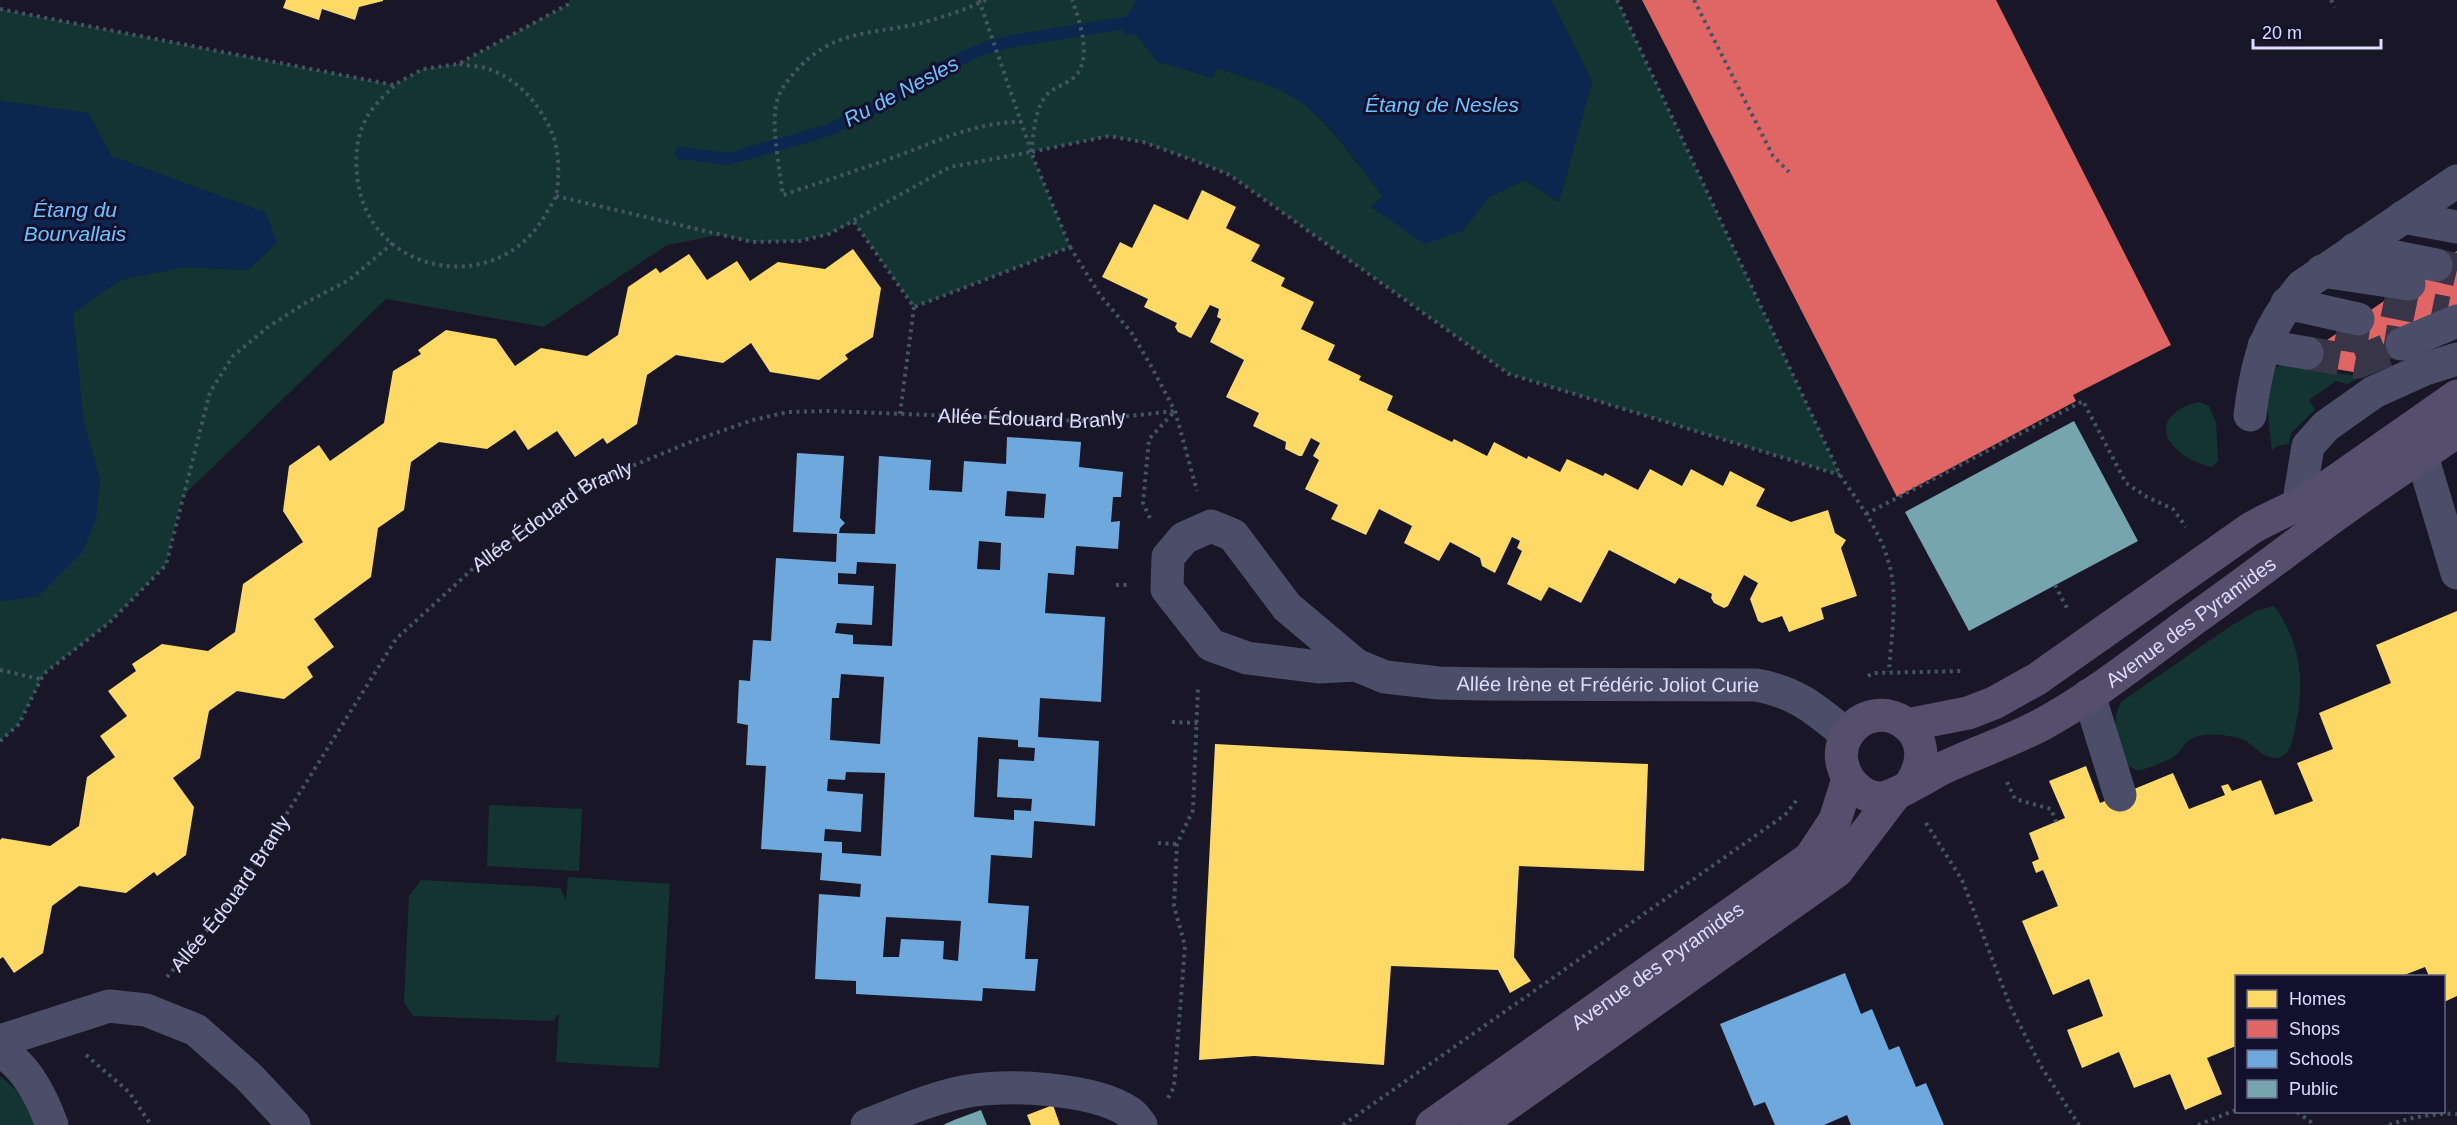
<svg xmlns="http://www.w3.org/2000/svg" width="2457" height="1125" viewBox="0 0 2457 1125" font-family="Helvetica,sans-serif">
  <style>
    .green { fill: #143433 }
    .water { fill: #0b274f }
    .homes { fill: #ffd966 }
    .shops { fill: #e06666 }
    .schools { fill: #6fa8dc; fill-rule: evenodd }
    .public { fill: #76a5af }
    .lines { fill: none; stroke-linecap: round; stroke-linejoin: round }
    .stream { stroke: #0b274f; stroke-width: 12 }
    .minor-tunnel { stroke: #373547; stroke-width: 33; stroke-dasharray: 33 16; stroke-linecap: butt }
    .path { stroke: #445463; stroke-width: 4; stroke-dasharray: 3 4.5; stroke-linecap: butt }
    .minor { stroke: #4c4d68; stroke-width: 33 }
    .major { stroke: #554e6c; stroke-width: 33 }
    .labels { text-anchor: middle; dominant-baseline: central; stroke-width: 6; stroke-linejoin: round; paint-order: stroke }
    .street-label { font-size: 20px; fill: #dfddff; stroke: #13102e }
    .water-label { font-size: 21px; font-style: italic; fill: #6bc4ff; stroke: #13102e }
  </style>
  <rect width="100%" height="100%" fill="#191727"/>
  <path class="green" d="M570,0H1137L1123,23L1136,34L1157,61L1213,78L1216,68C1243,77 1278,85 1301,102C1333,127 1358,165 1383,196L1371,207L1462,231L1489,197L1525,180L1559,202L1592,81L1551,0H1617L1840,475L1509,374L1230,175L1193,160L1143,142L1109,136L1031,152L1070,247L914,307L854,222L829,234L799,241L752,242L719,235L667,245L544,327L386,299L182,497L166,565L110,622L46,672L41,679L19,724L0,741V601L39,596L100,481L83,419L73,313L120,280L184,267L248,270L266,213L111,156L88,113L0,101V9L394,85L423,69L458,64L567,5Z
    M2284,364L2362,377L2347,384L2336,381L2309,400L2315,410L2291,433L2289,444L2277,446L2272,450L2267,407L2274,368Z
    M2199,402L2209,406L2216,423L2218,461L2212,467C2205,466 2200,463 2194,461C2156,443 2156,412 2199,402Z
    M2274,606C2302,644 2305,684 2295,728C2293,738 2292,750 2282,756C2268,764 2256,747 2246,741C2240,738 2230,736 2223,735C2212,734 2197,734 2188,741C2183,745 2181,751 2176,755C2165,763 2150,767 2138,771L2127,765C2119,742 2109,725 2121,702L2229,627L2258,610Z
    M489,805L582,809L579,871L487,866Z
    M568,877L670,884L659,1068L556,1062L559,1013L553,1021L413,1016L404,1002L409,896L421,880L560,888L566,900Z
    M0,1076C19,1091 27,1103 36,1125H0Z"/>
  <path class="water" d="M1137,0H1551L1592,81L1559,202L1525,180L1489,197L1462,231L1425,244L1371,207L1383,196C1359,166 1331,122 1299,101C1275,85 1244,77 1216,68L1213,78L1157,61L1136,34L1124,35L1123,23Z
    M0,101L88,113L111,156L266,213L277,243L248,270L184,267L120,280L73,313L83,419L100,481L96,519L83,551L39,596L0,601Z"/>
  <path class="homes" d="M286,0H383V1L359,7L355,20L322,9L319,20L283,8Z
    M1202,190L1236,207L1226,228L1260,245L1251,261L1285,278L1281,286L1314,302L1301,329L1335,345L1328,360L1361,376L1359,380L1393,396L1387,410L1452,442L1454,439L1487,456L1494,442L1527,459L1528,456L1560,472L1567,459L1603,476L1605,473L1638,490L1650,469L1682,486L1691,469L1723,486L1730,471L1765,489L1756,506L1791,522L1828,510L1835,533L1846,540L1841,548L1857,596L1821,608L1824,619L1789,632L1782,616L1762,623L1758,621L1750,599L1758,583L1744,575L1728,606L1724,608L1714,603L1711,598L1712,594L1679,578L1675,584L1609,550L1581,603L1549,587L1541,601L1507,584L1522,551L1517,548L1520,541L1512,537L1495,573L1482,566L1480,558L1450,542L1439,561L1404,543L1412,526L1379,509L1366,535L1331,519L1338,505L1305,489L1319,460L1313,456L1320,443L1311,438L1302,456H1299L1285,449L1286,442L1253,426L1259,413L1226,397L1244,360L1210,342L1221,319L1217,317L1219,309L1210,305L1191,338L1178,332L1175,327L1177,323L1144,307L1148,299L1102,277L1120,242L1132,248L1154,204L1188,220Z
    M853,249L881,288L873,337L845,355L848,359L819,380L770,372L751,343L723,363L676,355L647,375L637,424L607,444L603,438L575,457L557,431L528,450L515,430L487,449L439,442L411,462L404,510L378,528L371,577L314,619L334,647L307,667L313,677L284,699L237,691L209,711L200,758L173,778L194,807L186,855L157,876L154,872L126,893L79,886L52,906L43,953L14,973L3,957L0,959V840L2,838L50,846L79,826L87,777L115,757L100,736L127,716L108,691L136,671L132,664L162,644L208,651L235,632L243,584L303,542L283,511L289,466L319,445L330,461L384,423L393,371L421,354L418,350L446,330L496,339L515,366L541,348L587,356L618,335L628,287L656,268L660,273L689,254L707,280L737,261L750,281L778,262L825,269Z
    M2457,611V996L2444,1002V976H2429L2425,967L2402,976H2236V1046L2207,1058L2222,1094L2185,1110L2170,1074L2134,1088L2119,1052L2082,1068L2067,1030L2103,1016L2089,979L2053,995L2022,921L2058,906L2043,870L2036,873L2032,862L2039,859L2029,833L2065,818L2049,781L2086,766L2100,803L2173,773L2189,809L2225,795L2221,786L2228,784L2232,791L2261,780L2275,815L2313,801L2297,763L2333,749L2319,713L2391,683L2376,645Z
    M1215,744L1463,757L1648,764L1644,871L1519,866L1514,957L1531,981L1510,993L1498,970L1391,966L1384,1065L1254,1056L1199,1060Z
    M1053,1105L1060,1125H1031L1027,1115Z"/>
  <path class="shops" d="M1642,0H1996L2171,345L2073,395L2076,401L1897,497Z
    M2457,251V306L2359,373L2295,362Z"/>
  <path class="schools" d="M1007,437L1081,442L1079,467L1123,472L1121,497H1113L1111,522L1120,521L1118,549L1076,546L1074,575L1048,573L1045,613L1105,617L1101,702L1040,698L1038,737L1099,741L1095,826L1034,821L1032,858L991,855L988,903L1029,906L1025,959H1038L1035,991L983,988L982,1001L856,994V981L815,979L819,894L860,897L861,884L820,880L822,853L761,849L766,766L746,765L748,725L737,723L739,680L750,681L753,640L771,641L776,558L836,562L837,534L793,532L797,453L844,456L840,518L845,523L840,528L839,533L875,534L879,456L931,460L929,490L962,492L964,461L1006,464ZM1007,491L1046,494L1044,518L1005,516ZM979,541L1001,543L1000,570L977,569ZM857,562L896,564L892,646L853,644V635L835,633L837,623L872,625L874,586L838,584V573L856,574ZM841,674L884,677L880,744L830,740L832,698H839ZM978,737L1018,740V747L1035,748L1034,761L999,759L997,797L1032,799L1031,811L1014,810V820L974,817ZM846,772L885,773L881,856L842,853V842L824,841L825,829L861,832L863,794L827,791L828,779L845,780ZM886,917L961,921L958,961L943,959L944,941L901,939L899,957H883Z
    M1845,973L1861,1014L1872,1009L1889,1050L1899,1046L1916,1087L1926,1083L1944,1125H1851L1847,1115L1824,1125H1775L1765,1102L1754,1106L1720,1024Z"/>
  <path class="public" d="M2074,421L2138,541L1969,631L1905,512Z
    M981,1110L987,1125H943L954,1120Z"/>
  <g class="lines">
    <path class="stream" d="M681,153L728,159L826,131L875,108L926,75L980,50L1008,42L1123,23"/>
    <path class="minor-tunnel" d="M2436,265L2457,270
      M2384,300L2447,313
      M2336,333L2402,344
      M2307,353L2358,362L2402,344"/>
    <g class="path">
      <path d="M979,0L1031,151"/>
      <path d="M986,0C964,10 941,18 917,24C866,35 832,30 794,73C783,85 776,97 775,113C773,134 780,174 783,195C821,182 859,170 897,156C938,141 976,122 1021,122"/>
      <path d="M1617,0L1840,475C1858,502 1879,529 1888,560C1899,595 1891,637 1889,672"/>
      <path d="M1694,0L1773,156L1789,172"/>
      <path d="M2331,0L2335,7"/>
      <path d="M0,9L394,85L423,69L458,64L567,5L570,0"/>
      <path d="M394,86C385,95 373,106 367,117C357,134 355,155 357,174C365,276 499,301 547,212C550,207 554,201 556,196C560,180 559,147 552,133C540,104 517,78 486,68C478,66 468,66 459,64"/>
      <path d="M1031,152C1034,134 1034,112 1045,97C1051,88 1063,86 1072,79C1094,63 1080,21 1072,0"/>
      <path d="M556,196L752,242L799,241L829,234L950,167L1031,152"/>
      <path d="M854,222L914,307L1070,247L1031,152L1109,136L1143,142L1193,160L1230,175L1509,374L1840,475"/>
      <path d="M1070,247L1100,295L1131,332L1150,364L1175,411L1197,491"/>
      <path d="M900,414L914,307"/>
      <path d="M1866,514L2083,401L2126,483L2147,497L2173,509L2186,527"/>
      <path d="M1150,518L1143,503L1149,439L1174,412"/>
      <path d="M1116,585H1128"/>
      <path d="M2055,585L2068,610"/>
      <path d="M0,670L40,679"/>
      <path d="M1868,676L1874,673L1962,671"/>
      <path d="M1172,722L1198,723"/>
      <path d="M0,741L19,724L41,679L46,672L110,622L166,565L210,392L233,356L268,327L307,302L349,280L393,243"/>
      <path d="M2007,782L2015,799L2051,809L2056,822"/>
      <path d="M1926,823L1962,880L2011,1008L2042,1068L2079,1125"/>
      <path d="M1158,843L1177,844"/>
      <path id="s1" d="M167,977L219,916L257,861L396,639L478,564L586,485L693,441L753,420L788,412L828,411L1084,421L1175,411"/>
      <path d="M86,1055L129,1092L151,1125"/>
      <path d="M1168,1098L1174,1087L1185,946L1174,906L1177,844L1193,810L1198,687"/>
      <path d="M2297,1112L2315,1125"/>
      <path d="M1343,1125L1785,815L1799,797"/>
      <path d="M2198,1125L2236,1110"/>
      <path d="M2389,1125C2412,1117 2432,1113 2457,1114"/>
    </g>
    <g class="minor">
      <path d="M2403,217L2457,227"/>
      <path d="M2355,249L2436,265"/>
      <path d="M2322,271L2409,284"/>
      <path d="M2287,303L2358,319"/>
      <path d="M2402,344L2457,321"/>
      <path d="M2264,346L2307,353"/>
      <path d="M2250,415C2257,360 2265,329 2302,286L2457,181"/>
      <path d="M2422,456L2457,573"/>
      <path d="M2298,507L2308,446L2326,426L2374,392L2425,369L2457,359"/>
      <path id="s2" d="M1356,665L1319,667L1247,658L1211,645L1167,589L1168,557L1184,538L1211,526L1233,535L1287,607L1356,665L1385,677L1439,683L1487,684L1756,685C1797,692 1816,710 1847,735"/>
      <path d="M2089,695L2120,795"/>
      <path d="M0,1041L109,1006L146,1010L196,1030L249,1077L294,1125"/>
      <path d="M0,1051C27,1066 42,1098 52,1125"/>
      <path d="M867,1125C899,1113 929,1099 963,1092C1003,1083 1094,1088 1129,1112C1134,1115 1138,1121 1141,1125"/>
    </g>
    <g class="major">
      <path d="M1907,725L1968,713L1994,703L2037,679L2250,529C2272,516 2295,508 2317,494L2457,396"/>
      <path id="s3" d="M1910,785C1948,729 1875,690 1847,735C1841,745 1840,756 1843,766C1847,782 1861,796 1878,798C1892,799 1928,776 1943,768C1975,753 2008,742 2039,726C2095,696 2146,654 2197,617C2243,584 2288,550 2333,517C2374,487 2416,460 2457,431"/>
      <path id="s4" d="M1432,1125L1810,858L1835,820L1848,779"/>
      <path d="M1478,1125L1837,871L1894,796"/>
    </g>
  </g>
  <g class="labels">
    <g class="street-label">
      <text stroke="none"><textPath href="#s1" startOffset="1113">Allée Édouard Branly</textPath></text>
      <text stroke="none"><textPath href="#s1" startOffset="609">Allée Édouard Branly</textPath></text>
      <text stroke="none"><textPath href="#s3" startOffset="579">Avenue des Pyramides</textPath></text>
      <text stroke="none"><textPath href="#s2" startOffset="764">Allée Irène et Frédéric Joliot Curie</textPath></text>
      <text stroke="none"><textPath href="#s1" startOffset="105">Allée Édouard Branly</textPath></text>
      <text stroke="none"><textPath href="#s4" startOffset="276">Avenue des Pyramides</textPath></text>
    </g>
    <g class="water-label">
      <text transform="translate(901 91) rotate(-28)">Ru de Nesles</text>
      <text x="1442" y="104">Étang de Nesles</text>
      <text x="75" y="209">Étang du<tspan x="75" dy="24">Bourvallais</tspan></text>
    </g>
  </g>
  <rect x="2235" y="975" width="210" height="138" fill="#13102e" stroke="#656282" stroke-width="1.5"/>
  <rect x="2247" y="990" width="30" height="18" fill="#ffd966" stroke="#656282" stroke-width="1.5"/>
  <text x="2289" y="1005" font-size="18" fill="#dfddff">Homes</text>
  <rect x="2247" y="1020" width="30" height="18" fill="#e06666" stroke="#656282" stroke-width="1.5"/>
  <text x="2289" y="1035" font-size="18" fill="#dfddff">Shops</text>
  <rect x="2247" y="1050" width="30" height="18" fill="#6fa8dc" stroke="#656282" stroke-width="1.5"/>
  <text x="2289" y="1065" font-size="18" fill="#dfddff">Schools</text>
  <rect x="2247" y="1080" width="30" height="18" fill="#76a5af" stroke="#656282" stroke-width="1.5"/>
  <text x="2289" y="1095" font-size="18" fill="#dfddff">Public</text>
  <path d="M2253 39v9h128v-9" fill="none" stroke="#dfddff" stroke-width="3"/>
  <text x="2262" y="39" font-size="18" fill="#dfddff" stroke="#13102e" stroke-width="4.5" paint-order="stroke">20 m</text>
</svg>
